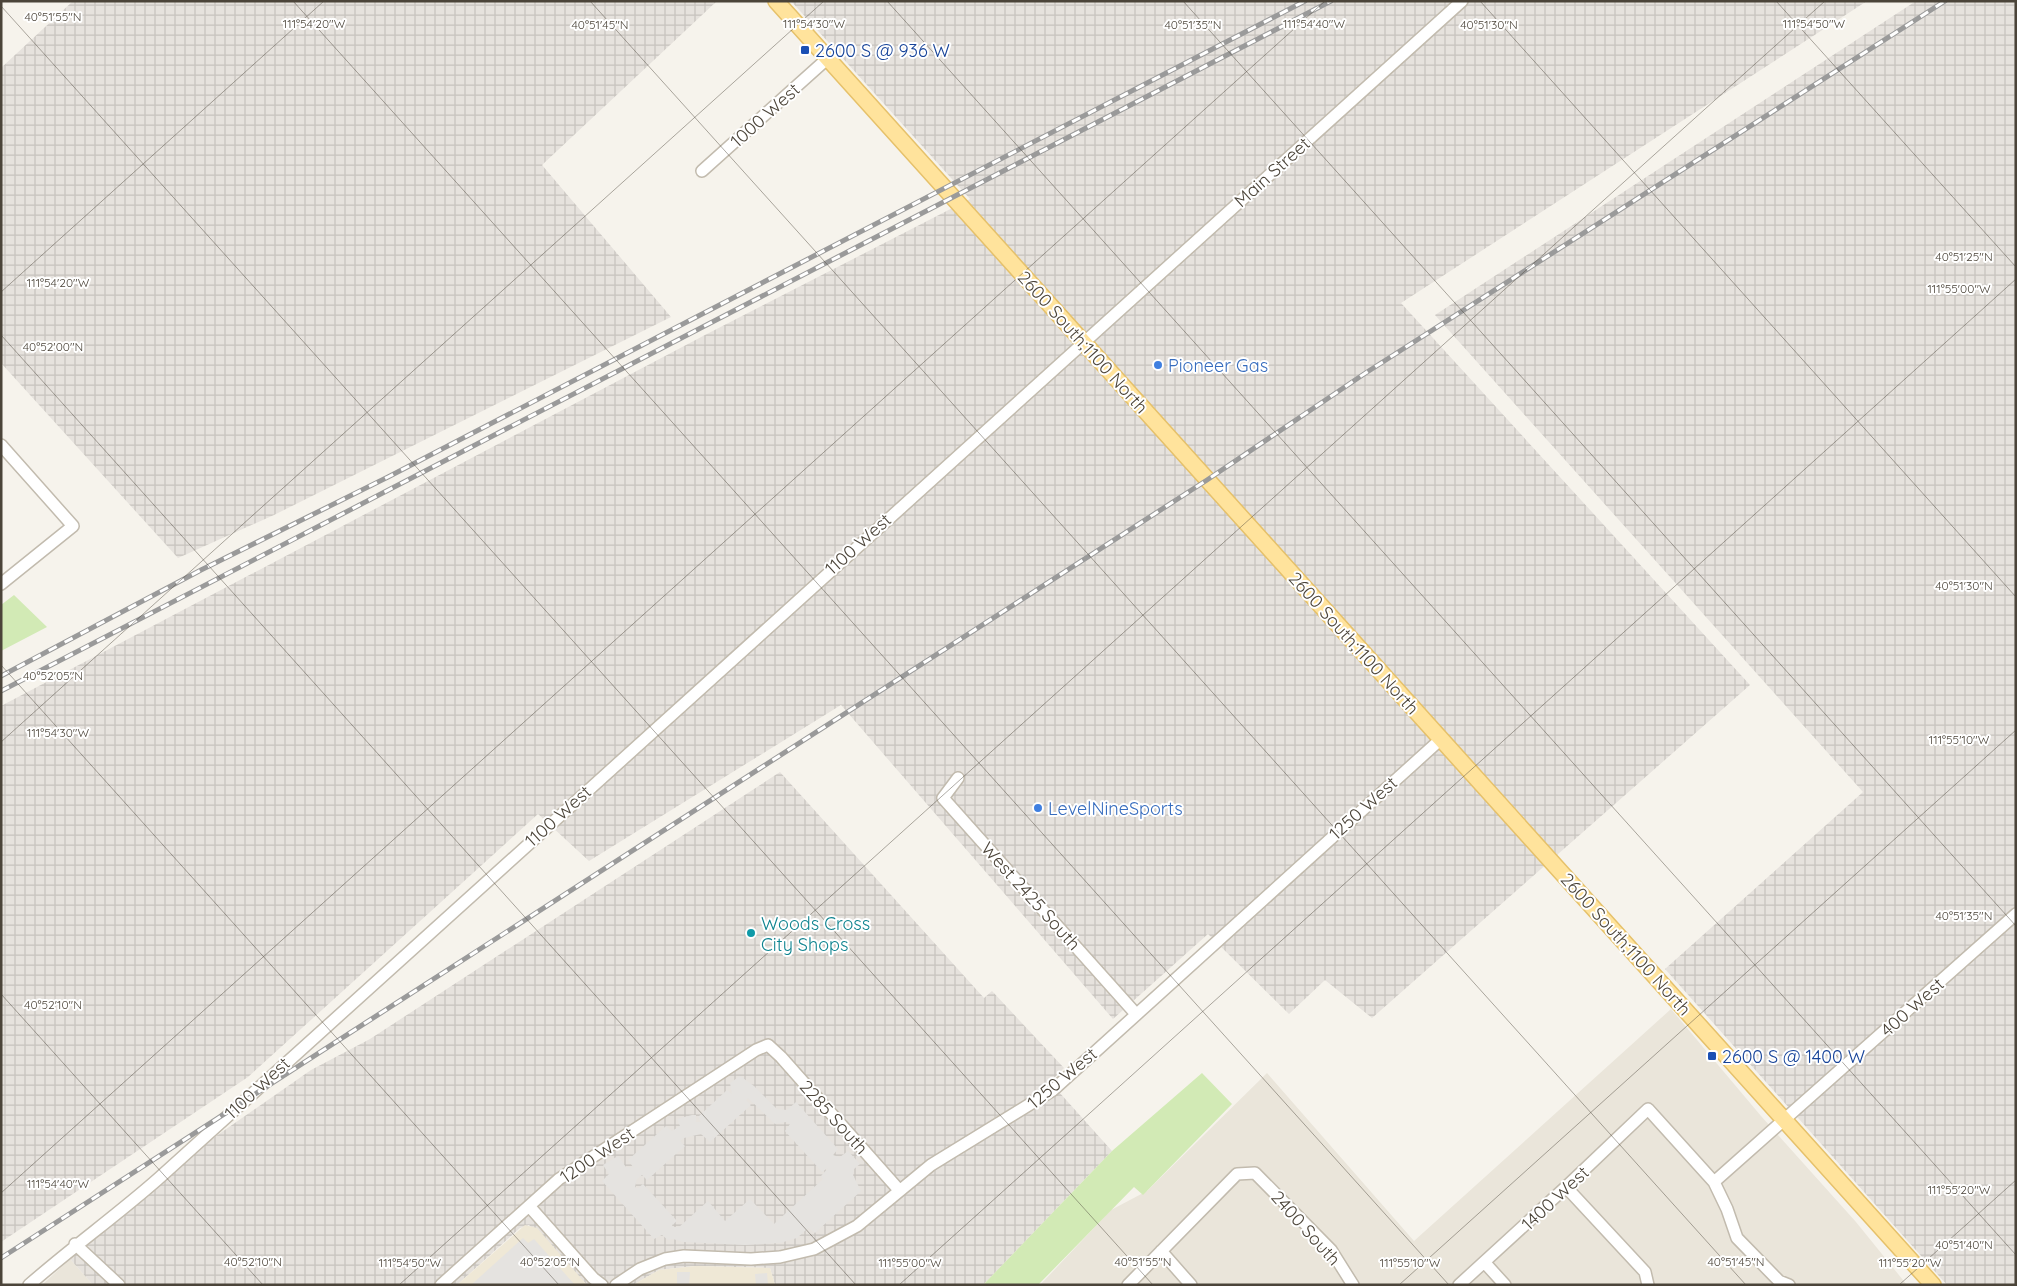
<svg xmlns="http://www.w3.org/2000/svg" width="2017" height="1286" viewBox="0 0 2017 1286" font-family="Quicksand,sans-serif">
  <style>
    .residential { fill: #eae5da }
    .industrial { fill: url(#industrial-grid) }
    .education { fill: #efe8d6 }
    .park { fill: #d2eab5 }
    .parking { fill: #e5e3e0; fill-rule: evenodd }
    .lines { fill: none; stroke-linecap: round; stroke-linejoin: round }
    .minor-casing { stroke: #c2bbae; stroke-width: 14 }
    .major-casing { stroke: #e6c16a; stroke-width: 18 }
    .minor { stroke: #fff; stroke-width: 11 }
    .major { stroke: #ffe39c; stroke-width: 15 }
    .rail-casing { stroke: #9a9a9a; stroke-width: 5 }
    .rail { stroke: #fff; stroke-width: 3; stroke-dasharray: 9; stroke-linecap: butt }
    .ticks { fill: none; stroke: #4b4439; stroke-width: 1; stroke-opacity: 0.45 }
    .transit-dot { fill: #1a4fb4; stroke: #fff; stroke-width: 2 }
    .shop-dot { fill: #3f7fe0; stroke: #fff; stroke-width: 2 }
    .culture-dot { fill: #0f9aa8; stroke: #fff; stroke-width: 2 }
    .labels { text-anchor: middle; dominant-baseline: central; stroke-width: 4; stroke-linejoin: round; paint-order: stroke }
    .transit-label { font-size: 18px; fill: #164399; stroke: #fff; text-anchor: start }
    .street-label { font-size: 18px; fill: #4b4439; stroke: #fff }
    .shop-label { font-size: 18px; fill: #366cbe; stroke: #fff; text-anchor: start }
    .culture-label { font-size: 18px; fill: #0d838f; stroke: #fff; text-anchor: start }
    .ticks-label { font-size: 12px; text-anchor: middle; fill: #4b4439; stroke: #fff; stroke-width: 4; stroke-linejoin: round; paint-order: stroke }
  </style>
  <defs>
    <pattern id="industrial-grid" width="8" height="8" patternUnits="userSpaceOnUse" patternTransform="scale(1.25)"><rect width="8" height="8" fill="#e6e2dd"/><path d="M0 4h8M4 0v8" fill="none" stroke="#c7c3be"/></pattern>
  </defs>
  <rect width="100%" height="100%" fill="#f6f3ec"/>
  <path class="residential" d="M1671,1009L1761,1116L1856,1222L1907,1285H1040L1111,1210L1147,1191L1267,1073L1414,1241Z
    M70,1259L93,1285H42Z"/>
  <path class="industrial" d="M73,1H717L542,165L671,317L274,515L178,558L1,363V68Z
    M791,1H1867L1401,303L1750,685L1372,1018L1325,980L1289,1014L1208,934L1113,1019L841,705L589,861L538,814L248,1077L1,1242V706L705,335L970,199Z
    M1916,1H2016V1285H1947L1665,969L1863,792L1435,315Z
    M780,772L984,998L992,991L1064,1068L1050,1082L1112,1151L983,1285H775L770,1268L696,1266L659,1270L633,1285H587L529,1225L520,1228L457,1285H93L70,1259L209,1141L311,1070L370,1039Z"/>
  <path class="education" d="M525,1225L537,1228L587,1285H457Z
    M696,1266L770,1268L775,1285H633L659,1270Z"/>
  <path class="park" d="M14,595L47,627L1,651V605Z
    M1202,1073L1232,1104L1143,1195L1134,1187L1038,1285H983L1112,1151Z"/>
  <path class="parking" d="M740,1076L754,1086L777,1109L787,1110L796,1102L838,1149L833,1155L840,1157L848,1151L860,1164L854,1169L853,1175L861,1191L815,1233L808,1228L797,1238L780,1243L745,1245L683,1242L673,1239L668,1240L662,1235L654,1239L602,1181L609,1174L603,1165L618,1156L626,1167H633L628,1160L666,1126L672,1131L680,1126L677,1119L692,1115H696V1122H701L698,1117L727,1090L732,1094L730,1083ZM748,1098L775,1124L786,1122L790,1124L785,1131L822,1172L829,1167L821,1176L823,1179L774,1224L750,1199L725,1221L708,1201L679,1227H673L672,1225L677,1221L643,1184L638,1188L635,1187L637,1179L642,1175L647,1180L685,1146L680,1141L684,1138L701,1134L710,1142L751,1105L746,1100Z
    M523,1238L528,1243L534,1239L575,1285H471Z
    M677,1272H690L689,1285H677Z
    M767,1273L768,1285H756L755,1274Z"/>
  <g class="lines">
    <g class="minor-casing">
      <path id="minor" d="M702,171L828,58
        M1,445L73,526L1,584
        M958,778L943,798L1136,1014
        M1714,1182L2016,914
        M1566,1187L1645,1272L1648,1285
        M529,1206L593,1278L602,1285
        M75,1244L119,1285
        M1161,1251L1191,1285
        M1485,1263L1505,1285
        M29,1285C71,1248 116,1216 158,1179L1462,1
        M441,1285L559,1179L756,1050L768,1045L781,1057L899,1190
        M616,1285L640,1269L665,1259L684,1256L751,1259L780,1257L814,1249L857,1226L931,1165L1053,1090L1441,739
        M1128,1285L1237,1174L1255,1173L1331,1250L1353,1285
        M1459,1285L1566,1187L1648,1109L1714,1182L1727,1209L1737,1238L1779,1281L1789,1285"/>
    </g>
    <g class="major-casing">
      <path id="major" d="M776,1L1933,1285"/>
    </g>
    <use href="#minor" class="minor"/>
    <use href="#major" class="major"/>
    <g class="rail-casing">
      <path id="rail" d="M1,676L201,570L388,477L1305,1
        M1,691L1331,1
        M1,1258L1207,480L1364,374L1945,1"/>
    </g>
    <use href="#rail" class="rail"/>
  </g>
  <path class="ticks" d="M293,1L1449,1285M590,1L1746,1285M887,1L2016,1255M1183,1L2016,926M1480,1L2016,597M1776,1L2016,267M1,6L1153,1285M1,292L324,1M1,335L856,1285M1,665L559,1285M1,742L824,1M1,994L263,1285M1,1193L1325,1M399,1285L1825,1M899,1285L2016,279M1399,1285L2016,730M1899,1285L2016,1180"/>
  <g class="transit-dot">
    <rect x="800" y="45" width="10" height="10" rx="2.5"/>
    <rect x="1707" y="1051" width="10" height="10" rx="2.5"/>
  </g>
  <g class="shop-dot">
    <circle cx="1158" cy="365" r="5"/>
    <circle cx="1038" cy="808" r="5"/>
  </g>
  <circle class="culture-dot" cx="751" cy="933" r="5"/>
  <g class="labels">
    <g class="transit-label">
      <text x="815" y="50">2600 S @ 936 W</text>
      <text x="1722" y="1056">2600 S @ 1400 W</text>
    </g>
    <g class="street-label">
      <text transform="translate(765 115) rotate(-42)">1000 West</text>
      <text transform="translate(1272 172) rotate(-42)">Main Street</text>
      <text transform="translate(1083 342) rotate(48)">2600 South;1100 North</text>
      <text transform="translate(858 544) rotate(-42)">1100 West</text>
      <text transform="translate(1354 643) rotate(48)">2600 South;1100 North</text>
      <text transform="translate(1363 808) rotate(-42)">1250 West</text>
      <text transform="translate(558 816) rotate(-42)">1100 West</text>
      <text transform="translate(1031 896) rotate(48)">West 2425 South</text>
      <text transform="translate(1626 944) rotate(48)">2600 South;1100 North</text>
      <text transform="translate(1912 1007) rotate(-42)">400 West</text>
      <text transform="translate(1062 1078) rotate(-40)">1250 West</text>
      <text transform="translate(257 1088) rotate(-43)">1100 West</text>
      <text transform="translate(834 1117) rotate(48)">2285 South</text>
      <text transform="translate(597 1155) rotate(-34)">1200 West</text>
      <text transform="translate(1555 1198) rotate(-43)">1400 West</text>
      <text transform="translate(1306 1228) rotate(48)">2400 South</text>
    </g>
    <g class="shop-label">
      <text x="1168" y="365">Pioneer Gas</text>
      <text x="1048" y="808">LevelNineSports</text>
    </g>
    <g class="culture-label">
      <text x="761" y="923">Woods Cross<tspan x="761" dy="21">City Shops</tspan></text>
    </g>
  </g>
  <g class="ticks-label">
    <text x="53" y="21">40°51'55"N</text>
    <text x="314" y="28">111°54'20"W</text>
    <text x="814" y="28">111°54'30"W</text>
    <text x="1314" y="28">111°54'40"W</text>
    <text x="1814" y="28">111°54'50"W</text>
    <text x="1193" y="29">40°51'35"N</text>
    <text x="600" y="29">40°51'45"N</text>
    <text x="1489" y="29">40°51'30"N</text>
    <text x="1964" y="261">40°51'25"N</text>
    <text x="58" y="287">111°54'20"W</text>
    <text x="1959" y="293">111°55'00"W</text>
    <text x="53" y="351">40°52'00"N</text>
    <text x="1964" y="590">40°51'30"N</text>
    <text x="53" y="680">40°52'05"N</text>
    <text x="58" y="737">111°54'30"W</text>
    <text x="1959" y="744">111°55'10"W</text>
    <text x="1964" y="920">40°51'35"N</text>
    <text x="53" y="1009">40°52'10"N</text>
    <text x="58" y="1188">111°54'40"W</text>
    <text x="1959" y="1194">111°55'20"W</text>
    <text x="1964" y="1249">40°51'40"N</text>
    <text x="253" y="1266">40°52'10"N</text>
    <text x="550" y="1266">40°52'05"N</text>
    <text x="1143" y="1266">40°51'55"N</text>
    <text x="1736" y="1266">40°51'45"N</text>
    <text x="410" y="1267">111°54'50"W</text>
    <text x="910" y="1267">111°55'00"W</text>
    <text x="1410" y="1267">111°55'10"W</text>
    <text x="1910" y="1267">111°55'20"W</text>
  </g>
  <rect width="2017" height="1286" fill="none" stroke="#4b4439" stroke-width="5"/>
</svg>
